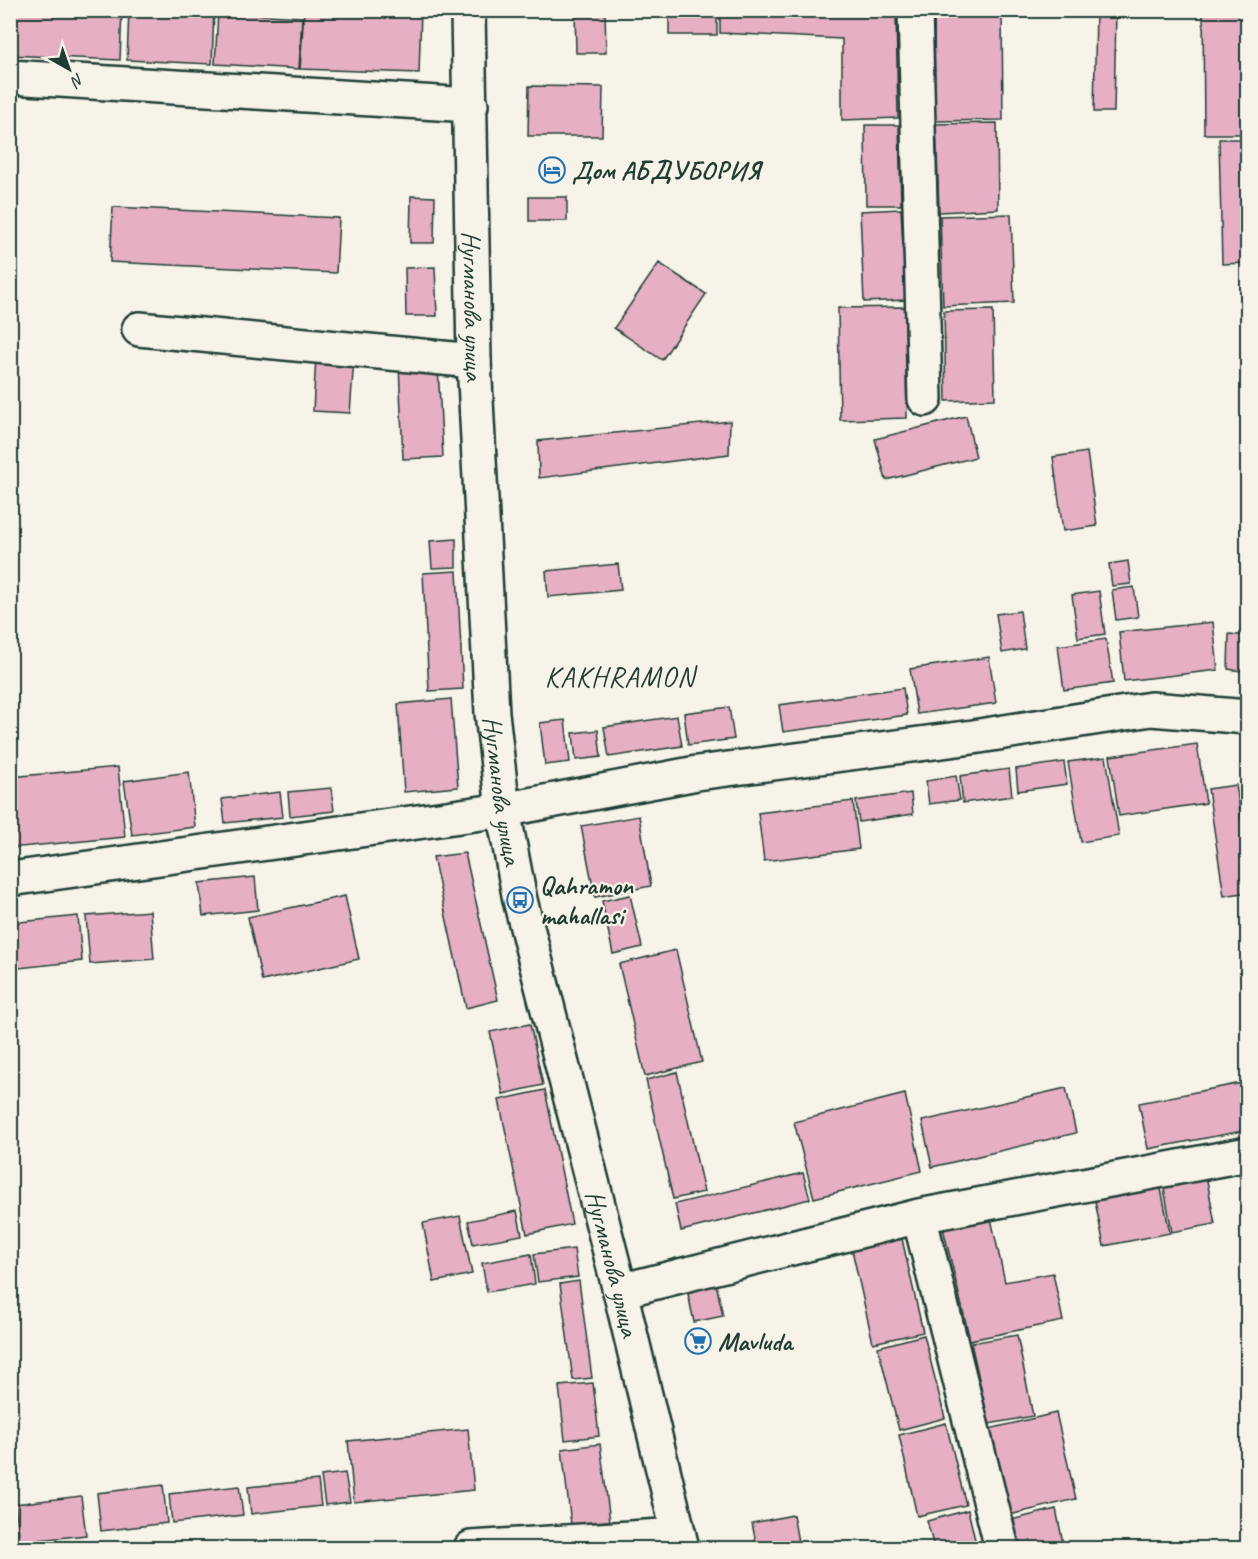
<svg xmlns="http://www.w3.org/2000/svg" width="1258" height="1559" viewBox="0 0 1258 1559" font-family="Caveat,sans-serif">
  <style>
    .building { fill: #e6afc3; stroke: #1f3d34; stroke-width: 1.5 }
    .lines { fill: none; stroke-linecap: round; stroke-linejoin: round }
    .minor-casing { stroke: #1f3d34; stroke-width: 38 }
    .major-casing { stroke: #1f3d34; stroke-width: 38 }
    .minor { stroke: #f7f3e8; stroke-width: 33 }
    .major { stroke: #f7f3e8; stroke-width: 33 }
    .labels { text-anchor: middle; dominant-baseline: central; stroke-width: 4.5; stroke-linejoin: round; paint-order: stroke }
    .poi-label { font-size: 26px; font-weight: bold; fill: #1f3d34; stroke: #f7f3e8; text-anchor: start }
    .street-label { font-size: 26px; fill: #1f3d34; stroke: #f7f3e8 }
    .quarter-label { font-size: 28px; letter-spacing: 1.5px; fill: #1f3d34; stroke: #f7f3e8 }
  </style>
  <rect width="100%" height="100%" fill="#f7f3e8"/>
  <filter id="ink" filterUnits="userSpaceOnUse"><feTurbulence type="fractalNoise" baseFrequency=".0167" numOctaves="2"/><feDisplacementMap in="SourceGraphic" scale="12" xChannelSelector="R" yChannelSelector="G"/><feConvolveMatrix kernelMatrix="1 2 1 2 8 2 1 2 1" color-interpolation-filters="sRGB"/></filter>
  <g filter="url(#ink)">
    <path class="building" d="M10,10H122L120,60L10,55Z
      M129,10H214L212,64L127,60Z
      M304,10H421L419,73L300,69Z
      M575,10H605L606,53H576Z
      M669,10H717V35H669Z
      M720,10H896L898,118L842,120V39L720,33Z
      M934,10H1002L1003,120L935,121Z
      M1096,10H1116L1114,112H1094Z
      M1203,10H1248V134H1204Z
      M218,12L302,17L299,69L215,64Z
      M529,86L603,87L602,136H528Z
      M997,123L998,209L939,212L936,124Z
      M865,125H899L901,205H866Z
      M1219,139H1248V263L1222,264Z
      M411,196L435,197L434,243H410Z
      M529,197H567V221H529Z
      M113,207L339,218L336,273L110,262Z
      M901,209L906,300L864,302L860,211Z
      M1011,214L1014,303L943,306L940,216Z
      M659,263L706,294L662,360L614,328Z
      M435,267L437,316H406L405,268Z
      M905,307L907,418L840,420L838,308Z
      M993,310L995,399L946,401L944,311Z
      M316,356L354,358L350,413L313,411Z
      M399,365L438,367L443,457L403,459Z
      M966,416L976,457L886,480L875,439Z
      M730,421L729,454L539,478L538,441Z
      M1087,452L1097,526L1063,531L1053,457Z
      M456,539V567L432,568L430,541Z
      M1128,561L1131,584L1112,586L1109,564Z
      M618,564L621,590L548,597L546,571Z
      M457,571L463,689L429,691L423,573Z
      M1134,587L1138,617L1116,620L1112,590Z
      M1099,591L1105,634L1078,638L1072,595Z
      M1020,611L1025,649L1002,653L996,614Z
      M1213,622L1218,670L1124,681L1119,632Z
      M1229,634L1248,636V672L1228,669Z
      M1106,639L1113,683L1064,690L1058,646Z
      M989,657L996,703L917,714L910,669Z
      M903,688L907,715L783,732L779,705Z
      M451,699L458,787L404,792L398,704Z
      M729,707L734,739L688,745L684,713Z
      M677,716L682,746L609,757L604,727Z
      M565,720L570,762L545,765L540,723Z
      M598,730L601,757L576,760L573,733Z
      M1197,744L1206,803L1119,816L1110,756Z
      M1106,757L1119,836L1081,842L1068,762Z
      M1064,762L1067,784L1018,791L1016,769Z
      M118,767L125,837L10,848V777Z
      M1009,769L1012,796L963,803L960,776Z
      M189,772L195,827L132,835L124,781Z
      M956,776L960,800L929,804L926,781Z
      M1236,785L1248,862V892L1224,896L1208,789Z
      M331,788L334,811L290,816L288,792Z
      M280,792L283,817L225,823L222,799Z
      M911,793L913,814L859,822L856,801Z
      M853,801L859,849L764,861L758,813Z
      M639,816L651,886L595,897L581,826Z
      M465,853L498,1000L466,1008L433,857Z
      M255,877L258,910L203,916L199,883Z
      M630,895L642,947L613,954L602,901Z
      M345,896L359,959L262,981L248,917Z
      M150,911L154,959L90,964L86,916Z
      M78,916L82,961L10,969V923Z
      M676,950L702,1062L645,1076L619,964Z
      M530,1024L543,1085L503,1094L490,1032Z
      M677,1072L704,1192L673,1199L646,1080Z
      M1247,1082L1248,1130L1148,1149L1139,1103Z
      M1066,1088L1076,1133L932,1167L922,1121Z
      M545,1090L572,1224L527,1234L499,1100Z
      M905,1094L922,1171L814,1198L794,1122Z
      M803,1173L810,1199L681,1231L675,1204Z
      M1206,1175L1215,1224L1172,1232L1163,1183Z
      M1160,1184L1170,1233L1104,1246L1094,1196Z
      M517,1211L522,1235L473,1244L468,1221Z
      M990,1214L1005,1282L1053,1273L1063,1321L970,1340L942,1224Z
      M460,1216L472,1274L434,1282L423,1223Z
      M902,1239L923,1332L873,1343L852,1250Z
      M574,1249L578,1277L538,1282L534,1254Z
      M531,1254L535,1284L487,1292L482,1263Z
      M579,1281L592,1378L573,1380L560,1284Z
      M716,1283L723,1316L694,1322L687,1289Z
      M924,1335L945,1418L899,1430L878,1347Z
      M1017,1335L1033,1416L989,1424L971,1343Z
      M593,1383L599,1436L565,1440L559,1386Z
      M1056,1413L1076,1499L1009,1515L989,1429Z
      M946,1423L966,1505L917,1516L899,1435Z
      M468,1429L474,1490L354,1502L348,1441Z
      M600,1444L610,1521L571,1524L562,1449Z
      M345,1473L350,1502L325,1505L321,1476Z
      M318,1480L321,1506L251,1514L248,1487Z
      M163,1485L167,1523L101,1531L97,1493Z
      M239,1486L243,1515L172,1523L169,1494Z
      M81,1496L86,1535L20,1542L15,1504Z
      M1056,1509L1064,1548H1016L1011,1520Z
      M968,1510L977,1548H934L927,1521Z
      M793,1515L799,1547L757,1548L752,1523Z"/>
    <g class="lines">
      <g class="minor-casing">
        <path id="minor" d="M915,10L925,399
          M10,77L471,105
          M139,329L474,361
          M10,879L503,810L697,773L973,737L1151,709L1248,717
          M919,1216L1002,1548
          M620,1291L919,1216L1248,1154
          M471,1548L678,1535"/>
      </g>
      <g class="major-casing">
        <g id="major">
          <path id="s1" d="M468,10L474,361L492,713L503,810L520,900L620,1291L682,1548"/>
        </g>
      </g>
      <use href="#minor" class="minor"/>
      <use href="#major" class="major"/>
    </g>
  </g>
  <defs>
    <g id="hotel-ring" transform="scale(1.35)"><circle r="9.5" fill="#f7f3e8" stroke="#1f6fb2" stroke-width="1.5"/><path d="M-6-4.5h1.5V1H6V5H4.5V3h-9V5H-6ZM-4 0a1.8 1.8 0 1 1 3.6 0ZM.5 0V-2.5h3Q6-2.5 6 0Z" fill="#1f6fb2"/></g>
    <g id="bus-ring" transform="scale(1.35)"><circle r="9.5" fill="#f7f3e8" stroke="#1f6fb2" stroke-width="1.5"/><path d="M-5-6H5V4H4V6H2V4H-2V6H-4V4H-5ZM-3.5-4V0h7V-4ZM-3.5 1.2v1.5H-2V1.2ZM2 1.2v1.5H3.5V1.2Z" fill="#1f6fb2"/></g>
    <g id="supermarket-ring" transform="scale(1.35)"><circle r="9.5" fill="#f7f3e8" stroke="#1f6fb2" stroke-width="1.5"/><path d="M-6-5.5h2.5l.6 2H6L4.5 2H-2.5L-4.4-4H-6ZM-1.5 3.2a1.3 1.3 0 1 0 .1 0ZM3 3.2a1.3 1.3 0 1 0 .1 0Z" fill="#1f6fb2"/></g>
  </defs>
  <g fill-rule="evenodd">
    <use href="#hotel-ring" x="552" y="170"/>
    <use href="#bus-ring" x="520" y="900"/>
    <use href="#supermarket-ring" x="698" y="1341"/>
  </g>
  <g class="labels">
    <g class="poi-label">
      <text x="572" y="170">Дом АБДУБОРИЯ</text>
      <text x="540" y="885">Qahramon<tspan x="540" dy="30">mahallasi</tspan></text>
      <text x="718" y="1341">Mavluda</text>
    </g>
    <g class="street-label">
      <text stroke="none"><textPath href="#s1" startOffset="296">Нугманова улица</textPath></text>
      <text stroke="none"><textPath href="#s1" startOffset="782">Нугманова улица</textPath></text>
      <text stroke="none"><textPath href="#s1" startOffset="1268">Нугманова улица</textPath></text>
    </g>
    <g class="quarter-label">
      <text x="620" y="676">KAKHRAMON</text>
    </g>
  </g>
  <rect width="1258" height="1559" fill="none" stroke="#f7f3e8" stroke-width="36"/>
  <rect x="18" y="18" width="1222" height="1523" fill="none" stroke="#1f3d34" stroke-width="2" filter="url(#ink)"/>
  <g transform="translate(69 69) rotate(140)" stroke="#f7f3e8" stroke-width="4.5" paint-order="stroke">
  <path d="M0-4.5L10 22L0 15L-10 22Z" fill="#1f3d34"/>
  <text y="-9" font-size="16" font-weight="bold" text-anchor="middle" fill="#1f3d34">N</text>
  </g>
</svg>
